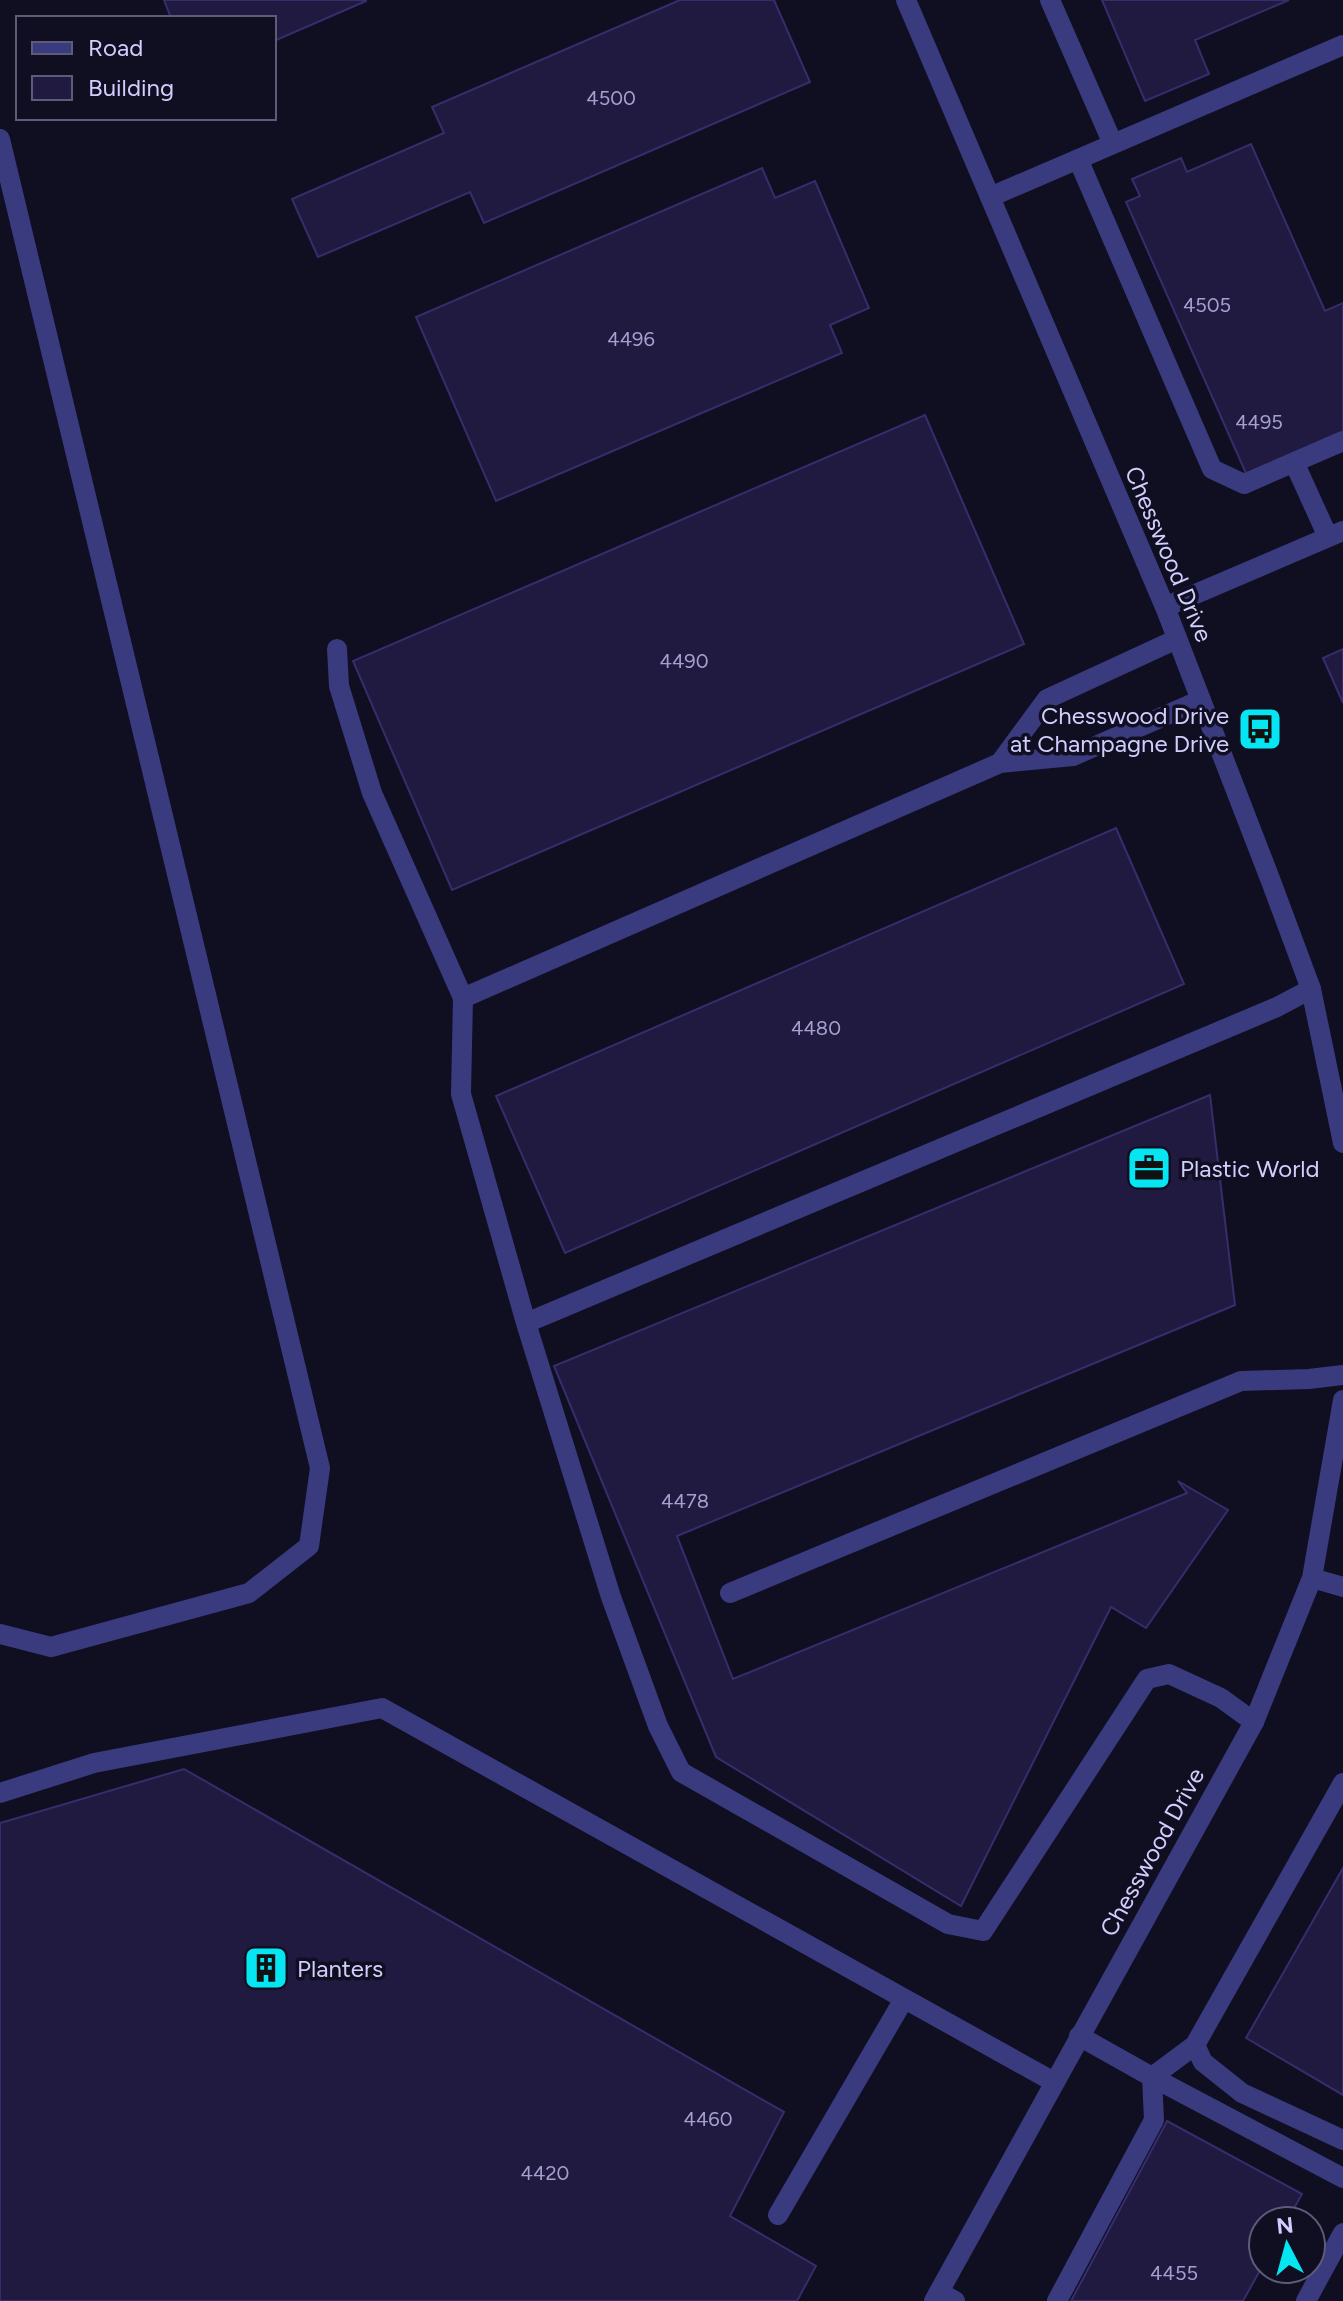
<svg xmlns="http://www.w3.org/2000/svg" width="1343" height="2301" viewBox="0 0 1343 2301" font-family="Figtree,sans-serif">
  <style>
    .building { fill: #201a41; stroke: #362d6d; stroke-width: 2 }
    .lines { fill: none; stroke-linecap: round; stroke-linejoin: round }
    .lane { stroke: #3a3a7f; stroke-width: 20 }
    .street { stroke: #3a3a7f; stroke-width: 20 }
    .labels { text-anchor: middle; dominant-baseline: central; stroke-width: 7; stroke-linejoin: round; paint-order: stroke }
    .number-label { font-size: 20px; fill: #a5a1cf }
    .street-label { font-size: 24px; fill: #d1cefe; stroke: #100e21 }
    .poi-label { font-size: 24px; fill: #d1cefe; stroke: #100e21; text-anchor: start }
  </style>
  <rect width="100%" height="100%" fill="#100e21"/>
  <path class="building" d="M164,0H366V1L274,41V18H171Z
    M680,0H774L810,82L484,223L470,192L318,257L292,199L444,133L432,107Z
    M1102,0H1289L1195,40L1209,74L1145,101Z
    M1251,144L1325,311L1343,303V435L1248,478L1126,202L1140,196L1132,179L1181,158L1187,172Z
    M762,168L775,198L815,181L869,308L830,325L842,353L496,501L416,317Z
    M925,415L1024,644L452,890L353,661Z
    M1343,649V703L1323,658Z
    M1116,828L1184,984L565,1253L496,1096Z
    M1210,1095L1235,1305L677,1536L733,1679L1187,1493L1178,1481L1228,1510L1146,1628L1111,1607L961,1906L716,1757L554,1366Z
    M184,1769L784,2112L730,2216L816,2266L797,2301H0V1823Z
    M1343,1868V2095L1246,2038Z
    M1167,2121L1302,2194L1287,2221H1263V2265L1243,2301H1071Z"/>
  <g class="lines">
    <path class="lane" d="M1050,0L1113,144
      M0,139L320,1468L309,1546L249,1593L51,1647L0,1634
      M1078,159L1212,469L1244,484L1343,441
      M990,197L1343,45
      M1294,462L1328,537
      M337,649L339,686L372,793L463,998L1000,763L1073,756L1201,700
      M1000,763L1047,699L1177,639
      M463,998L461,1094L526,1323
      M730,1593L1241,1381L1309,1379L1343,1375
      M1254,1722L1221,1698L1169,1674L1147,1679L983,1931L948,1924L681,1772L658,1726L611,1597L526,1323L1277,1007L1311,989
      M0,1793L94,1763L382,1708L1054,2082
      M1079,2036L1152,2077L1343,2178
      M1195,2045L1203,2062L1242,2093L1343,2140
      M778,2215L904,1999
      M939,2292L955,2301
      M1057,2301L1154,2120L1152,2077L1195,2045L1343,1783
      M1306,2301L1343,2233"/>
    <path class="street" d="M906,0L1165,607L1272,884L1311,989L1343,1143
      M1165,607L1343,531
      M1312,1578L1343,1587
      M934,2301L1254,1722L1312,1578L1343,1400"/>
  </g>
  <defs>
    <g id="bus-square" transform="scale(2.3)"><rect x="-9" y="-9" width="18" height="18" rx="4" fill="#06e6f2" stroke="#100e21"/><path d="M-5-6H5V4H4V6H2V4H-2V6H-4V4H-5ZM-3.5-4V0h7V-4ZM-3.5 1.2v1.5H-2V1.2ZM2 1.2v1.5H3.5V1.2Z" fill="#111"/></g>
    <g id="office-square" transform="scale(2.3)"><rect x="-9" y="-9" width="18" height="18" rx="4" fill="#06e6f2" stroke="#100e21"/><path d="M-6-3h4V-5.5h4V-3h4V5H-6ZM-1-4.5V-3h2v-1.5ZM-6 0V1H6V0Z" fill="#111"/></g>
    <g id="building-square" transform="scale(2.3)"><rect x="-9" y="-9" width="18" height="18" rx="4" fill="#06e6f2" stroke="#100e21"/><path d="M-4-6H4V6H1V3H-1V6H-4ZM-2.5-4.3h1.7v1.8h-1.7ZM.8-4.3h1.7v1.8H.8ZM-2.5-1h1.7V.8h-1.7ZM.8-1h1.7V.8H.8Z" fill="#111"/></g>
  </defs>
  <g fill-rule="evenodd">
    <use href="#bus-square" x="1260" y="729"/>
    <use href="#office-square" x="1149" y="1168"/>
    <use href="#building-square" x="266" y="1968"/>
  </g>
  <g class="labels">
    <g class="number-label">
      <text x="611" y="98">4500</text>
      <text x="1207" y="305">4505</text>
      <text x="631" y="339">4496</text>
      <text x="1259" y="422">4495</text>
      <text x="684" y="661">4490</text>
      <text x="816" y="1028">4480</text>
      <text x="685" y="1501">4478</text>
      <text x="708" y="2119">4460</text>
      <text x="545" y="2173">4420</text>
      <text x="1174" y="2273">4455</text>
    </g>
    <g class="street-label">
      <text transform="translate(1169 554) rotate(67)">Chesswood Drive</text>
      <text transform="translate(1152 1852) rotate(-61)">Chesswood Drive</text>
    </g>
    <g class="poi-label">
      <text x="1229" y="715" text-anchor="end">Chesswood Drive<tspan x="1229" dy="28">at Champagne Drive</tspan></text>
      <text x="1180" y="1168">Plastic World</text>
      <text x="297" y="1968">Planters</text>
    </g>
  </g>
  <rect x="16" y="16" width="260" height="104" fill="#100e21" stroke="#5d5b79" stroke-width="2"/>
  <rect x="32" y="42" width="40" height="12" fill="#3a3a7f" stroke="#5d5b79" stroke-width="2"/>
  <text x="88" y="56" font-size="24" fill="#d1cefe">Road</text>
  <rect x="32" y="76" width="40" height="24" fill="#201a41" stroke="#5d5b79" stroke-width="2"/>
  <text x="88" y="96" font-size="24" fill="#d1cefe">Building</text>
  <g transform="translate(1287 2245) rotate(354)"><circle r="38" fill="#100e21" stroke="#5d5b79" stroke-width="2"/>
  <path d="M0-6L14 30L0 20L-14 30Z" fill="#06e6f2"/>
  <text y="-12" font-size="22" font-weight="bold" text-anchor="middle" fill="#d1cefe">N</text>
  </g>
</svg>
